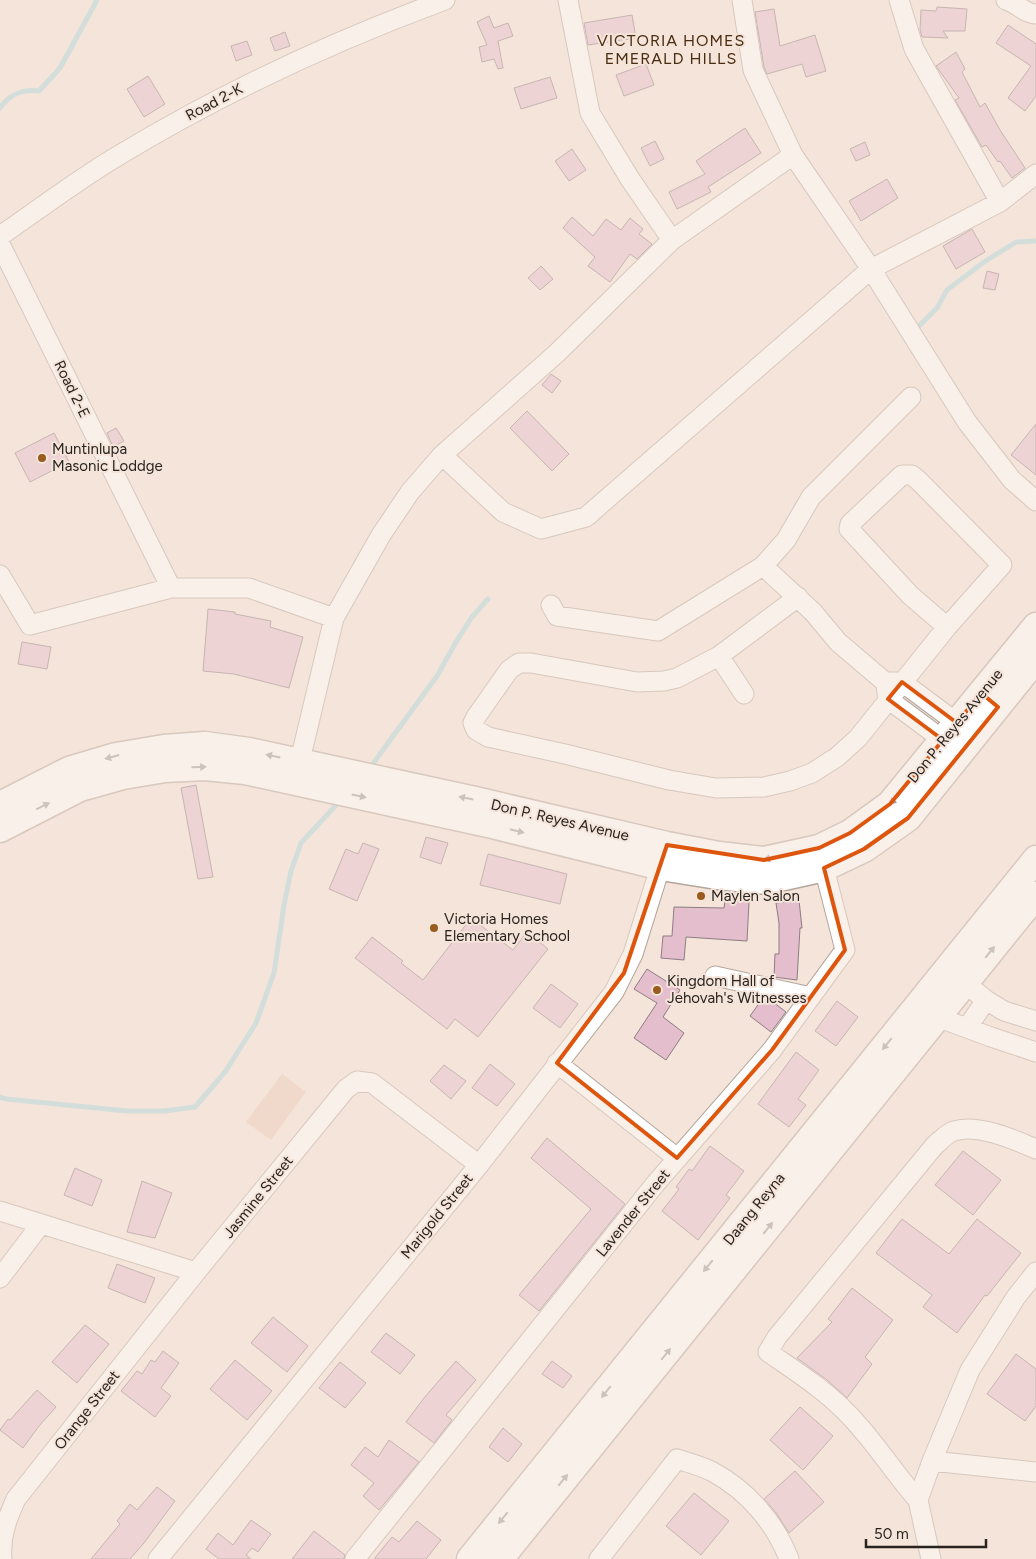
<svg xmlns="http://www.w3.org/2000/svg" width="1036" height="1559" viewBox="0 0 1036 1559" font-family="Figtree,sans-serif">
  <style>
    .green { fill: #eaccb8 }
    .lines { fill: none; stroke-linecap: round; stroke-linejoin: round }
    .stream { stroke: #aad7de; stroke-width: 5 }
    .building { fill: #e4becd; stroke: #8e7d84 }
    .street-casing { stroke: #b5a69c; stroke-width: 21 }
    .secondary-casing { stroke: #b5a69c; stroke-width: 29 }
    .street { stroke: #fff; stroke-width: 19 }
    .secondary { stroke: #fff; stroke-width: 26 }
    .oneway { fill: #9e9c9a }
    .marked { fill: none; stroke: #de560d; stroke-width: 4; stroke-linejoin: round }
    .poi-dot { fill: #985c1e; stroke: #f4e4d9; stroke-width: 2 }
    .labels { text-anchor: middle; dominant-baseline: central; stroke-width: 4; stroke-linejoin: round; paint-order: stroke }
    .street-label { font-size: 15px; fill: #28231f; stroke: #f4e4d9 }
    .poi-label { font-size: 15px; fill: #28231f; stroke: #f4e4d9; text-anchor: start }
    .neighbourhood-label { font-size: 16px; letter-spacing: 1px; fill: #4a2c10; stroke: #f4e4d9 }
  </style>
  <rect width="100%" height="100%" fill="#f4e4d9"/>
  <path class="green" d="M282,1074L306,1092L271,1140L246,1122Z"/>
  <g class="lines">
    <path class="stream" d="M0,108C9,95 23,89 39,91L60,68L97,0
      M918,327L937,308L947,290L984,262L1016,242L1036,241
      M372,765L437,676L456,642L472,617L488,599
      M0,1097L6,1099L127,1111H164L195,1107L225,1072L256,1023L274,973L284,905L291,871L301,843L340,801"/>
  </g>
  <path class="building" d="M937,7L967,9L965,31H943L948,38L922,37L920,30L921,10L936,11Z
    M774,9L780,46L815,35L826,71L806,77L802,64L767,74L764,67L755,12Z
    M632,15L636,38L588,45L584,23Z
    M489,16L494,28L508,23L513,36L498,41L503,68L498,69L494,59L482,62L479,47L487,45L477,22Z
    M1008,25L1036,44V96L1025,111L1008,98L1031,66L996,43Z
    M285,32L290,46L275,51L270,38Z
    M247,41L252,55L236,61L231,46Z
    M956,52L965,69L962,72L980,107L985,103L1000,130L1025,168L1012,178L1000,161L998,162L986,145L982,147L955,100L959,98L936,66Z
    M646,64L654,85L624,96L616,75Z
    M148,76L165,104L144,117L127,89Z
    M550,77L557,98L521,109L514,88Z
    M745,128L761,153L708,187L711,192L677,209L669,192L705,174L696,161Z
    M655,141L664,159L650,166L641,148Z
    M865,142L870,155L856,161L850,149Z
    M572,149L586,170L569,181L555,161Z
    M887,179L898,198L861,221L849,201Z
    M572,217L593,236L606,219L621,230L630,218L643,229L639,234L652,244L637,259L630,254L610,282L588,266L595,257L563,228Z
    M972,229L985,252L956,269L943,246Z
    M541,266L553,279L540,290L528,278Z
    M987,271L999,274L995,290L983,288Z
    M551,374L561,381L552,393L542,385Z
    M527,411L569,454L552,471L510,428Z
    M1036,424V475L1011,455Z
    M116,428L124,441L113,447L107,433Z
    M54,433L69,462L30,482L15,453Z
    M208,609L235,612V614L271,621L270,627L303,637L289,688L234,674L203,671Z
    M22,642L51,647L47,669L18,664Z
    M196,785L213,877L198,879L181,788Z
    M426,837L448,843L441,864L420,857Z
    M363,843L379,849L357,901L329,889L346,849L358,854Z
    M488,854L567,874L560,904L480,885Z
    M725,900L749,902L747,941L686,937L684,960L661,958L663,936H672L674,907L724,908Z
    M799,900L802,928H800L797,980L774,977L775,954H779V923L776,903Z
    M471,918L513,950L527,932L548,949L478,1037L455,1019L447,1029L355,958L372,937L403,961L401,963L423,980Z
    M647,969L680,990L663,1017L684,1033L666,1060L634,1038L657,1003L634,989Z
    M551,984L578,1004L560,1028L533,1008Z
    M763,998L769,999L786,1012L771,1032L750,1016Z
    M837,1001L858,1017L836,1046L815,1031Z
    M796,1052L819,1070L798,1099L806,1105L789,1127L758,1104Z
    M490,1064L515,1084L497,1106L472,1088Z
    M444,1065L466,1081L451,1099L430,1081Z
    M547,1138L625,1204L539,1311L519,1295L591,1209L531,1158Z
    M710,1146L744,1171L726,1195L730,1198L698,1240L662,1211L679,1189L676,1187L689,1169L692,1171Z
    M963,1151L1001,1180L973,1215L935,1185Z
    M75,1168L102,1180L92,1206L64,1195Z
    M142,1181L172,1193L155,1238L127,1232Z
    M902,1219L949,1254L977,1219L1021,1253L987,1296L985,1295L957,1333L923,1307L932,1295L876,1253Z
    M117,1264L155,1278L145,1303L108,1288Z
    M852,1288L893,1320L865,1357L872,1364L847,1398L826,1379L797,1358L832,1322L828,1319Z
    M273,1317L308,1346L287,1372L251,1343Z
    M85,1325L109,1344L77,1383L52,1362Z
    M386,1333L415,1355L400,1374L371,1352Z
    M163,1351L179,1363L161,1388L171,1396L155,1417L121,1391L137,1371L142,1374L151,1360L155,1362Z
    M1016,1354L1036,1369V1406L1025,1421L987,1394Z
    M235,1360L272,1391L247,1420L210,1389Z
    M456,1361L476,1380L446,1415L452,1420L434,1443L406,1422L424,1398Z
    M552,1361L572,1376L563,1388L542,1374Z
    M340,1362L366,1383L345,1408L319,1388Z
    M37,1390L56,1407L39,1426L23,1448L0,1430L8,1419L10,1420Z
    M800,1407L833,1436L803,1470L770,1440Z
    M503,1428L522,1444L508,1462L489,1447Z
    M389,1440L419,1462L379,1510L363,1496L374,1483L351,1465L365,1447L378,1457Z
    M795,1471L824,1502L789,1533L777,1514L764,1499Z
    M157,1487L175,1501L144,1543L130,1559H91L120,1524L117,1521L130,1504L137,1510Z
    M694,1493L729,1521L701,1555L666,1526Z
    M251,1520L271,1534L258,1552L252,1548L246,1555L251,1559H219L206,1549L218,1533L233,1545Z
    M417,1521L441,1540L426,1559H374L392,1537L399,1542Z
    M314,1531L345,1555L344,1559H292Z"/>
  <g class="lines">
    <g class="street-casing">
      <path id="street" d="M568,0L590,113L630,179L672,240
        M742,0L753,70L793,155L871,269L967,422L1012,480L1036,501
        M899,0L914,49L1000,202
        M1006,0C1017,3 1025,14 1036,14
        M0,236C38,210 76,181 116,157C220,94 331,42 445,0
        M0,244L171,588
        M442,455L503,512L541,529L586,517L871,269L1000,202L1036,174
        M763,566L813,612L838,642L885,682H902L957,723
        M0,575L30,625L171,588H249L334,618
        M798,597L719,656L677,678L664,681L637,682L531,663H519L509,670L476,717L473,723L476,730L488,737L565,754L669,780L716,788L764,787L790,781L812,773L837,757L858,738L947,627L1002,565L919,481L912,475H902L850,524L849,529L910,595L947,627
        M551,605L557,616L658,631L763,566L786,540L811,497L911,397
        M719,656L744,694
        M886,686L888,699L943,740
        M297,773L334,618L381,535L410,492L442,455L557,353L672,240L793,155
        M715,976L811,997
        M956,976L986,1000L1004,1011L1036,1021
        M927,1012L937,1017L991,1037L1036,1052
        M967,1028L986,1000
        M557,1063L677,1158
        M0,1211L196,1272
        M0,1278L41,1224
        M932,1461L1036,1472
        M918,1500C893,1472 874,1440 847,1413C824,1389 795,1371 768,1352L777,1337L935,1145C940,1141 947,1133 954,1131C977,1123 1015,1140 1036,1149
        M2,1559C0,1536 7,1519 16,1499L196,1272L346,1089L357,1081L372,1083L479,1165
        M158,1559L479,1165L614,992L633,954L664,855
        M355,1559L656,1183L772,1050L845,950L821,856
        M599,1559L677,1459C689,1463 702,1466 713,1472C748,1491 775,1523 789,1559
        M931,1559L918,1500L932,1461L970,1370L1016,1297L1036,1272"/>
    </g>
    <g class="secondary-casing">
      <path id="secondary" d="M0,805L69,770L116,756L164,748L205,745L249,751L475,800L667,845L719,855L764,860L819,848L850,833L890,804L1036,626
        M0,829L80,788L123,776L165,769L205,767L245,771L488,824L661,867L717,876L766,881L824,868L864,849L908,818L1036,659
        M470,1559L1036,859
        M500,1559L1036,895"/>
    </g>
    <use href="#street" class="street"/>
    <use href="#secondary" class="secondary"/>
  </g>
  <defs><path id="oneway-solid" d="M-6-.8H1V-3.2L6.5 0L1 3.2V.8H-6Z" transform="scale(1.25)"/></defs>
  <g class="oneway">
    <use href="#oneway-solid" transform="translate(273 756) rotate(-168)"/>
    <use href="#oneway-solid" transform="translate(112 757) rotate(165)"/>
    <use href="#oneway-solid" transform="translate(199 767) rotate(-2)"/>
    <use href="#oneway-solid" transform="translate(359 796) rotate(12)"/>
    <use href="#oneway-solid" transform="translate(466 798) rotate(-169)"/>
    <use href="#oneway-solid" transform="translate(895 799) rotate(132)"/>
    <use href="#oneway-solid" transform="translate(43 806) rotate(-26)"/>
    <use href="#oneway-solid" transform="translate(517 831) rotate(14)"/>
    <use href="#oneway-solid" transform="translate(771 858) rotate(168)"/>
    <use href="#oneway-solid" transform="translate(990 952) rotate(-51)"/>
    <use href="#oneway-solid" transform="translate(887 1044) rotate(129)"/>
    <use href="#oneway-solid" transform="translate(768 1228) rotate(-51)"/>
    <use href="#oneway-solid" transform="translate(708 1266) rotate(129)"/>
    <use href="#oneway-solid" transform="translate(666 1354) rotate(-51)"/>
    <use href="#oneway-solid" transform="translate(606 1392) rotate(129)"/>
    <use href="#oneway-solid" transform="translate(563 1480) rotate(-51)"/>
    <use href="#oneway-solid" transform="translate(503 1518) rotate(129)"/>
  </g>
  <path d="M0 0H1036V1559H0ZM902,682L957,723L981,693L998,707L908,818L864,849L824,868L845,950L772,1050L677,1158L557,1063L624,973L667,845L764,860L819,848L850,833L890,804L943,740L888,699Z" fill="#f4e4d9" fill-opacity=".55" fill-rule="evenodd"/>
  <path class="marked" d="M902,682L957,723L981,693L998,707L908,818L864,849L824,868L845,950L772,1050L677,1158L557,1063L624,973L667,845L764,860L819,848L850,833L890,804L943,740L888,699Z"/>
  <g class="poi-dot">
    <circle cx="42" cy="458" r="5"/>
    <circle cx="701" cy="896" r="5"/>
    <circle cx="434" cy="928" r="5"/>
    <circle cx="657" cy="990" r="5"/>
  </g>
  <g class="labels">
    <g class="street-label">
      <text transform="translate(214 102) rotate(-28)">Road 2-K</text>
      <text transform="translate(72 389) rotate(64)">Road 2-E</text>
      <text transform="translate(955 726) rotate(-51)">Don P. Reyes Avenue</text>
      <text transform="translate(560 820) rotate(13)">Don P. Reyes Avenue</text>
      <text transform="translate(258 1197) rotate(-51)">Jasmine Street</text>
      <text transform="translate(754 1209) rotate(-51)">Daang Reyna</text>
      <text transform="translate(633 1213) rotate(-51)">Lavender Street</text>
      <text transform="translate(437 1216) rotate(-51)">Marigold Street</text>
      <text transform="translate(87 1410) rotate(-52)">Orange Street</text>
    </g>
    <g class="poi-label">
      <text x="52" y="449">Muntinlupa<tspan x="52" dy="17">Masonic Loddge</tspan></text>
      <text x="711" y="896">Maylen Salon</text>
      <text x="444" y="919">Victoria Homes<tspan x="444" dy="17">Elementary School</tspan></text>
      <text x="667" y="981">Kingdom Hall of<tspan x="667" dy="17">Jehovah's Witnesses</tspan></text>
    </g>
    <g class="neighbourhood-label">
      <text x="671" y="40">VICTORIA HOMES<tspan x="671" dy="18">EMERALD HILLS</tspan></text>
    </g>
  </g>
  <path d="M866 1539v8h120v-8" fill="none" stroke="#28231f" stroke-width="2.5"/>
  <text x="874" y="1539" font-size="15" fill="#28231f" stroke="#f4e4d9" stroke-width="4" paint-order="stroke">50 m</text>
</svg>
